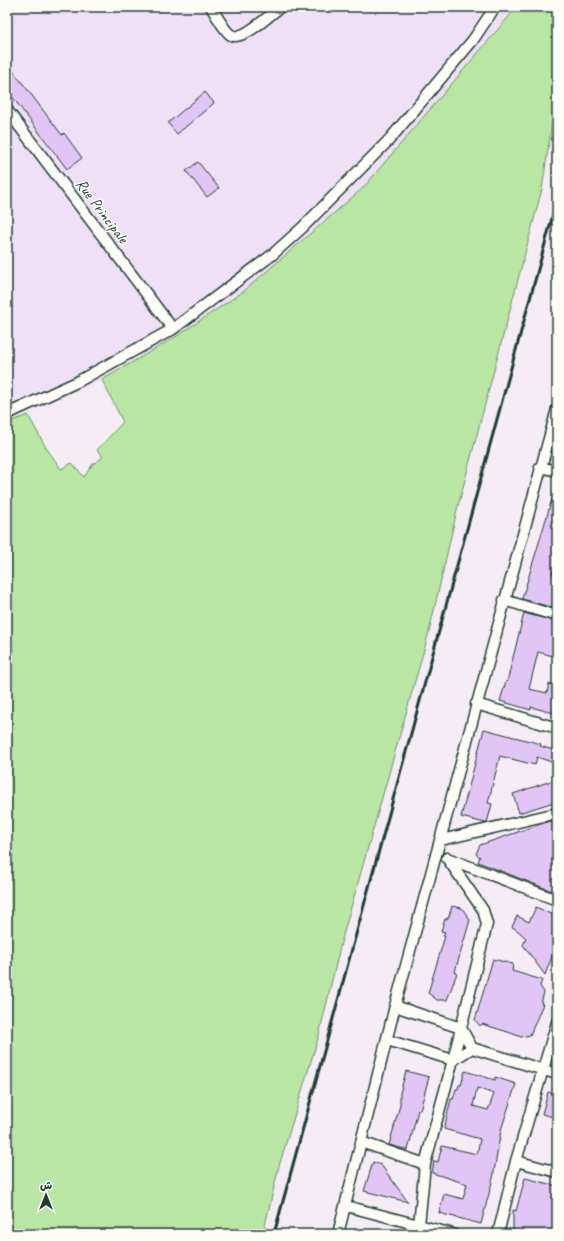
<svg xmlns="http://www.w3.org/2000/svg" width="564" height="1241" viewBox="0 0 564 1241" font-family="Caveat,'Playpen Sans Arabic',sans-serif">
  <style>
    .built { fill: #efe0f5 }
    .green { fill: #bae6a3; stroke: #6c926c }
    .building { fill: #e1c5f4; stroke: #1f3d34; fill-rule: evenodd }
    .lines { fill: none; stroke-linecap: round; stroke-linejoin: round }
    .minor-casing { stroke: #1f3d34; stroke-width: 13 }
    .minor { stroke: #fdfcf7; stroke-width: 10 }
    .rail { stroke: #1f3d34; stroke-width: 3 }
    .labels { text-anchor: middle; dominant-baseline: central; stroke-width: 3; stroke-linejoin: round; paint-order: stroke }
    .street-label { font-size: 16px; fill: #1f3d34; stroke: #fdfcf7 }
  </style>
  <rect width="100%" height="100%" fill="#f5ecf6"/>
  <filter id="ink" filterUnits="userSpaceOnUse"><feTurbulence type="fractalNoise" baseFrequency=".025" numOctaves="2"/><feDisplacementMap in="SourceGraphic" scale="8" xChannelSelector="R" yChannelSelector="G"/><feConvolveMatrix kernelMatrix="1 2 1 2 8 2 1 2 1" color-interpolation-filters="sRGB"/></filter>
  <g filter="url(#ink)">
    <path class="built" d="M7,7H517L363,188L244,291L177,336L102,380L7,423Z"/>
    <path class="green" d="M517,7H557V90L542,189L457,510L429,632L342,939L319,1035L279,1166L263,1234H7V423L28,415L45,446L61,469L72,463L84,477L93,464L103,457L97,450L123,422L102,380L177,336L244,291L363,188Z"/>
    <path class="building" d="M7,63L62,135L64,133L82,158L67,169L7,90Z
      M205,92L214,103L177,134L168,123Z
      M198,162L219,188L207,197L186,171Z
      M555,489H557V557L552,574L557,575V609L522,599Z
      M524,613L557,622V657L538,652L529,689L547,693L549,684L557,686L554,701L557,702V714L531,707V710L500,701L506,681L507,682Z
      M484,729L541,744L540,746L557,751V764L537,757L535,765L500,756L488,803L492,804L487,823H485L461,817Z
      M557,779V801L519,813L513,794Z
      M550,821L557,824V893L478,862L480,857L476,854L480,845Z
      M452,906L462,908L470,920L456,968L455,972L457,973L447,1000H437L428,993L445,936H443L445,932L441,931L445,919H447L449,916Z
      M536,907L557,917V943L545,975L523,945L526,938L517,930L512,927L517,916L529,922Z
      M493,959L513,964L512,971L542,980L540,986L544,992L541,1004H543L530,1035L521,1037L508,1032L482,1024L480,1026L475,1020Z
      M406,1071L429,1077L420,1110H418L408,1150L389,1145L400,1105V1093Z
      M465,1071L495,1080V1077L516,1084L501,1130L493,1178L481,1224L439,1213L444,1194L463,1199L467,1184L432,1173L434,1161L438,1162L442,1146L477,1154L480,1139L444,1129L451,1099H453L456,1089H458L459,1085H461ZM477,1088L494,1094L488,1110L473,1106Z
      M548,1092L557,1094V1118L542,1114Z
      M373,1162L381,1165L408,1202L364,1191Z
      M525,1178L557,1186V1234H522L513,1230V1210L516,1211Z"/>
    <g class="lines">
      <g class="minor-casing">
        <path id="minor" d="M211,7C215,13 225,32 231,35C242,42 271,14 280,7
          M7,110L173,329
          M7,414L77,382L173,329L272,255L302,228L390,139L473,40L495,7
          M540,467L557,471
          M504,600L557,616
          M476,704L557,728
          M441,840L557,813
          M447,858L557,900
          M395,1006L461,1028L472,1048L557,1074
          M387,1040L453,1060L472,1048
          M361,1142L425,1164
          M516,1161L557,1172
          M346,1206L453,1234
          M419,1225L425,1164L453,1060L487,924L483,910L447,858
          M338,1234L395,1006L557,409
          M498,1234L516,1161L557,1022"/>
      </g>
      <use href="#minor" class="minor"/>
      <path class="rail" d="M274,1234L557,200"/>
    </g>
  </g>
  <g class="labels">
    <g class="street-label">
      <text transform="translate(102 211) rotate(53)">Rue Principale</text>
    </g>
  </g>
  <rect width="564" height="1241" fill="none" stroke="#fdfcf7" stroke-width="24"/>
  <rect x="12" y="12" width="540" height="1217" fill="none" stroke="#1f3d34" stroke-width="1.5" filter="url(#ink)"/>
  <g transform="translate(46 1195)" stroke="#fdfcf7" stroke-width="3" paint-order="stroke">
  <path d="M0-3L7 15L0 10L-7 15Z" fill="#1f3d34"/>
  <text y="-6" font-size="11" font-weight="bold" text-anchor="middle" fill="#1f3d34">ش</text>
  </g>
</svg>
